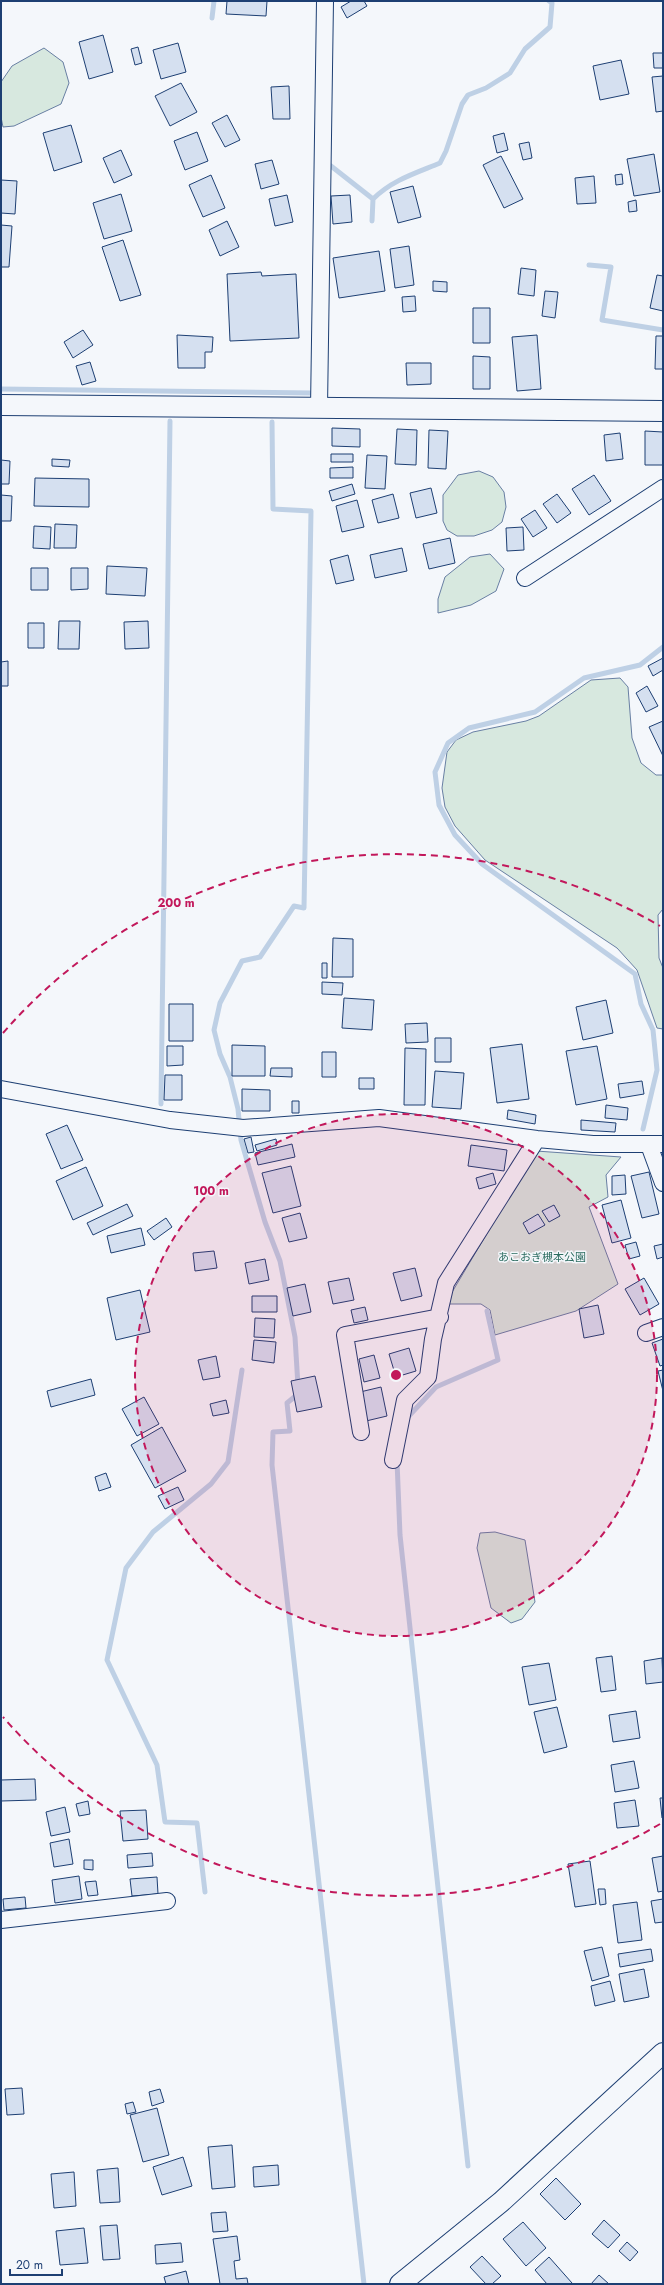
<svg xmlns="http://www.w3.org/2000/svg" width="664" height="2285" viewBox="0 0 664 2285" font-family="Jost,'Noto Sans JP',sans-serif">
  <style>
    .green { fill: #d7e8df; stroke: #687fa3 }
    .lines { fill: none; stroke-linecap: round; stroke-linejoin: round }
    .stream { stroke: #bed0e5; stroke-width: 5 }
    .building { fill: #d5e0f0; stroke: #1d3f73 }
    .minor-casing { stroke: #1d3f73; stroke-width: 18 }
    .tertiary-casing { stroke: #1d3f73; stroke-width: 22 }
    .minor { stroke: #f4f7fb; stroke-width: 16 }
    .tertiary { stroke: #f4f7fb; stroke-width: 20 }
    .ring { fill: none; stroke: #c2185b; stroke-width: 2; stroke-dasharray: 7 5 }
    .labels { text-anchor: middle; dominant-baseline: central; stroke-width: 3; stroke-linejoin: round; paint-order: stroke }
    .park-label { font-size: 11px; fill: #2c6c60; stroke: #f4f7fb }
    .centre { fill: #c2185b; stroke: #f4f7fb; stroke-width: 2 }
    .ring-label { font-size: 12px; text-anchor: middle; font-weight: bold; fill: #c2185b; stroke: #f4f7fb; stroke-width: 3; stroke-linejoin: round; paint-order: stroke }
  </style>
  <rect width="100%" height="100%" fill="#f4f7fb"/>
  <path class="green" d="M44,48L63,62L69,83L61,104L14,126L3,127L1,117V82L12,66Z
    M479,471L493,477L504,492L506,507L502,522L492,530L474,536H457L447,530L443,521V495L458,475Z
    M490,554L504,569L496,591L471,605L438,613V599L445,577L470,557Z
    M620,678L628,687L632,738L641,763L656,775H663V909L658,915L659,958L663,968V1029L657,1028L637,970L617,948L485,860L455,826L445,807L442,788L447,752L456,740L473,732L526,721L539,716L591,680Z
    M536,1151L621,1157L606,1175L608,1197L589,1207L618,1284L576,1311L495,1335L490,1310L481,1304H445Z
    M495,1532L525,1540L535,1602L522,1619L511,1623L491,1608L477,1548L480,1533Z"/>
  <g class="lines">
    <path class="stream" d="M212,18L214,1
      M331,166L373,199
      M372,221L373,199C392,180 416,173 440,163L446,151L462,104L468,95L486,88L510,73L525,49L550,27L552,3L549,1
      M589,265L611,267L602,320L663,330
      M1,389L312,393
      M272,422L273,509L311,511L304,908L294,906L260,957L242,961L220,1003L214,1030L220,1054L230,1077L238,1109L241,1140L265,1222L280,1261L295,1337L298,1386
      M161,1104L170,421
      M643,1129L657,1070L653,1030L641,1004L635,974L482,864L455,835L439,805L435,772L448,743L469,728L535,712L584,678L640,665L663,647
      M298,1394L287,1403L290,1431L273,1432L272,1465L364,2284
      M407,1418L436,1387L498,1360L487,1311
      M397,1461L400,1535L468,2166
      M205,1892L197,1823L165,1822L157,1765L107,1660L126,1568L153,1532L211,1484L228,1462L242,1370"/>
  </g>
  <path class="building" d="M227,1H267L266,16L226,14Z
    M351,1H364L367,6L347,18L341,7Z
    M103,35L113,72L89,79L79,42Z
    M178,43L186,72L161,79L153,50Z
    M138,47L142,63L135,65L131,49Z
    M653,53H663V68H654Z
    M621,60L629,94L600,100L593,66Z
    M663,76V111L656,112L652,77Z
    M181,83L197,112L170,126L155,96Z
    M289,86L290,119H273L271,87Z
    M227,115L240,140L225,147L212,123Z
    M71,125L82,162L54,171L43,133Z
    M197,132L208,161L185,170L174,141Z
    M504,133L508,150L497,153L493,136Z
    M529,142L532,158L523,160L519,144Z
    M121,150L132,175L114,183L103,158Z
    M654,154L660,192L634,196L627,159Z
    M501,156L523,199L504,208L483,165Z
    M272,160L279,184L261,189L255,164Z
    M622,174L623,184L616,185L615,175Z
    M211,175L225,208L203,217L189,185Z
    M594,176L596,203L577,204L575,178Z
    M1,180L17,181L15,214L1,213Z
    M413,186L421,217L398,223L390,192Z
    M121,194L132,231L104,239L93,203Z
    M287,195L293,222L275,226L269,199Z
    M350,195L352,222L333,224L331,196Z
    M636,200L637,211L629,212L628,202Z
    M227,221L239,247L220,256L209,230Z
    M1,225L12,226L9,267H1Z
    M123,240L141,295L120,301L102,247Z
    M409,246L414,285L395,288L390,249Z
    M379,251L385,291L339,298L333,258Z
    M521,268L536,270L534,296L518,294Z
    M261,272L262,276L296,274L299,338L230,341L227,274Z
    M657,275L663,276V311L650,308Z
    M433,281L447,282V292L433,291Z
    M545,291L558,292L555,318L542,316Z
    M415,296L416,311L403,312L402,297Z
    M473,308H490V343H473Z
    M83,330L93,345L73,358L64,342Z
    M177,335L213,337L212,352H205V368H178Z
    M537,335L541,389L517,391L512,337Z
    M656,336H663V369H655Z
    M473,356L490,357V389H473Z
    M90,362L96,381L82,385L76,366Z
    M406,363H431V384L407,385Z
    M332,428L360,429V447L332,446Z
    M397,429L417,430L416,465L395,464Z
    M429,430L448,431L446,469L428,468Z
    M645,431L663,432V465H645Z
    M620,433L623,459L606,461L604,435Z
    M331,454H353V462H331Z
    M367,455L387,456L385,489L365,488Z
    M52,459L70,460L69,467L52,466Z
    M1,460L10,461L9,484H1Z
    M353,467V478H330V468Z
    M594,475L611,501L589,515L572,489Z
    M35,478L89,479V507L34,506Z
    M352,484L355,494L332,501L329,491Z
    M431,488L437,513L416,518L410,493Z
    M393,494L399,518L378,523L372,500Z
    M557,494L571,513L557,523L543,504Z
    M1,495L12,496L11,521H1Z
    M357,500L364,527L342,532L336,506Z
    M535,510L547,528L533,537L521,519Z
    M55,524L77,525L76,548H54Z
    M34,526L51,527L50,549L33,548Z
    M523,527L524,550L507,551L506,528Z
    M450,538L455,563L429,569L423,544Z
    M402,548L407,571L375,578L370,555Z
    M348,555L354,580L336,584L330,560Z
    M107,566L147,568L145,596L106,594Z
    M31,568H48V590H31Z
    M71,568H88V589L71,590Z
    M59,621H80L79,649H58Z
    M148,621L149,648L125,649L124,622Z
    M28,623H44V648H28Z
    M663,658V670L653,676L648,666Z
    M8,661V686H1V662Z
    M647,686L658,706L646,712L636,693Z
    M663,721V756L649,727Z
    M333,938L353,939V977H332Z
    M322,963H327V978H322Z
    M322,982L343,983L342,995L322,994Z
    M344,998L374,1000L372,1030L342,1028Z
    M606,1000L613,1033L583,1040L576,1007Z
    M169,1004H193V1041H169Z
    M427,1023L428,1042L406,1043L405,1024Z
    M435,1038H451V1062H435Z
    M522,1044L529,1099L497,1103L490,1048Z
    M232,1045L265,1046V1076H232Z
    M167,1046H183V1065L167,1066Z
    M597,1046L607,1099L576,1105L566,1051Z
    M405,1048L426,1049L425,1105H404Z
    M322,1052H336V1077H322Z
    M271,1068H292V1077L270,1076Z
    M435,1071L464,1073L461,1109L432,1107Z
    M165,1075H182V1100H164Z
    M359,1078H374V1089H359Z
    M642,1081L644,1094L620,1098L618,1084Z
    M242,1089L270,1090V1111H242Z
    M292,1101H299V1113H292Z
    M606,1105L628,1108L627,1120L605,1118Z
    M508,1110L536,1115L535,1124L507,1119Z
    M581,1120L616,1123L615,1132L581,1130Z
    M67,1125L83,1160L61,1169L46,1134Z
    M251,1137L254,1152L248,1153L244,1139Z
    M276,1139L277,1145L257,1151L255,1145Z
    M292,1144L295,1157L258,1165L255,1153Z
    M471,1145L507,1150L504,1171L468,1166Z
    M291,1166L301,1206L273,1213L262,1173Z
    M86,1167L103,1206L73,1220L56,1181Z
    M649,1172L659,1214L642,1218L631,1176Z
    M493,1173L496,1184L479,1189L476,1178Z
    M625,1175L626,1194L612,1195V1176Z
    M621,1200L631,1238L612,1243L602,1205Z
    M127,1204L133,1216L93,1235L87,1223Z
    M554,1205L560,1216L549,1222L542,1211Z
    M300,1213L307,1238L289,1242L282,1218Z
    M538,1214L545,1225L529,1234L523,1223Z
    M166,1218L172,1227L154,1240L147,1231Z
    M141,1228L145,1245L111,1253L107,1236Z
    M636,1242L640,1256L629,1259L625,1245Z
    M663,1244V1257L657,1259L654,1246Z
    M214,1251L217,1268L195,1271L193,1253Z
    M265,1259L269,1280L249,1284L245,1263Z
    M415,1268L422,1296L401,1301L393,1273Z
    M349,1278L354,1300L333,1304L328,1282Z
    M644,1278L659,1304L640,1315L625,1289Z
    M305,1284L311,1312L293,1316L287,1288Z
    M140,1290L150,1332L116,1340L107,1298Z
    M252,1296H277V1312H252Z
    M598,1305L604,1334L584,1338L579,1309Z
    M365,1307L368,1320L354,1323L351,1310Z
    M255,1318L275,1319L274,1338L254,1337Z
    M663,1339V1365L660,1366L652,1343Z
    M254,1340L276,1342L274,1363L252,1360Z
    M409,1348L416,1371L396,1377L389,1354Z
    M374,1355L380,1378L364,1382L359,1359Z
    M216,1356L220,1377L203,1380L198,1360Z
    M663,1370V1391L658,1371Z
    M315,1376L322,1407L297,1412L291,1381Z
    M91,1379L95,1395L51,1407L47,1391Z
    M381,1387L387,1416L366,1421L360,1392Z
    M144,1397L159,1424L137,1436L122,1409Z
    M226,1400L229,1413L213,1416L210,1404Z
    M162,1427L186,1471L155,1488L131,1445Z
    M106,1473L111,1487L99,1491L95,1477Z
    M178,1487L184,1500L165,1509L158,1496Z
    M612,1656L616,1690L601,1692L596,1658Z
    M662,1658L663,1682L646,1684L644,1661Z
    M549,1663L556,1700L529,1705L522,1667Z
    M557,1707L567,1747L544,1753L534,1712Z
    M636,1711L640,1738L613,1742L609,1715Z
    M634,1761L639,1788L615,1792L611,1765Z
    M35,1779L36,1800L1,1801V1780Z
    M660,1798H663V1817L662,1818Z
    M635,1800L639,1826L617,1828L614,1803Z
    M88,1801L90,1814L79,1816L76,1804Z
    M65,1807L70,1832L51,1836L46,1812Z
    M146,1810L148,1839L123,1841L120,1811Z
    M69,1839L73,1864L54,1867L50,1843Z
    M152,1853L153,1866L128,1868L127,1855Z
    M663,1856V1891L658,1892L652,1858Z
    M84,1860H93V1870L84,1869Z
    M590,1861L596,1904L575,1907L568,1864Z
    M79,1876L82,1899L55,1903L52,1880Z
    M157,1877L158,1894L132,1896L130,1879Z
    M96,1881L98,1895L88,1896L85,1882Z
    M598,1889H605L606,1904L600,1905Z
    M25,1897L26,1908L4,1910L3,1899Z
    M663,1899V1922L655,1923L651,1901Z
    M637,1902L642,1940L618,1943L613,1905Z
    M602,1947L609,1976L592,1981L584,1951Z
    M651,1949L653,1961L620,1967L618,1954Z
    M644,1969L649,1997L624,2002L619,1974Z
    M610,1981L615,2001L595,2006L591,1986Z
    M22,2088L24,2114L7,2115L5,2089Z
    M160,2089L164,2102L152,2106L149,2092Z
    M133,2102L136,2112L127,2114L125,2104Z
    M157,2108L169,2155L143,2162L130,2115Z
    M232,2145L235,2187L212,2189L208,2147Z
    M183,2157L192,2186L162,2195L153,2167Z
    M278,2165L279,2185L254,2187L253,2167Z
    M118,2168L120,2202L100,2203L97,2170Z
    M74,2172L76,2206L54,2208L51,2174Z
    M556,2178L581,2204L565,2220L540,2194Z
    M226,2212L228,2231L213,2232L211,2213Z
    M604,2220L620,2235L608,2248L592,2234Z
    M523,2222L546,2248L526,2266L503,2239Z
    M117,2225L120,2259L103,2260L100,2226Z
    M84,2228L88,2263L60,2265L56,2231Z
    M237,2236L240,2260L234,2261L236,2279L247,2278L248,2284H220L213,2239Z
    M627,2242L638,2252L630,2261L619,2251Z
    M181,2243L183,2262L156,2264L155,2245Z
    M482,2256L501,2276L492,2284H486L470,2267Z
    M549,2257L572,2283L571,2284H547L535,2270Z
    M186,2271L189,2284H166L164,2277Z
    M599,2275L609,2284H591Z"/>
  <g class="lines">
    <g class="minor-casing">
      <path id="minor" d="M319,408L325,1
        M525,578L663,488
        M1,1089L170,1120L243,1128L379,1118L537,1139L593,1144H663
        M649,1145L663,1183
        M646,1333L663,1327
        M361,1432L345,1335L440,1317
        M393,1460L405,1400L428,1377L433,1339L446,1283L537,1139
        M1,1920L167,1901"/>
    </g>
    <g class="tertiary-casing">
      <path id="tertiary" d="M1,405L663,411
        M400,2284L501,2202L663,2053"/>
    </g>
    <use href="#minor" class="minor"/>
    <use href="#tertiary" class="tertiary"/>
  </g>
  <circle cx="396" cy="1375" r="261" fill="#c2185b" fill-opacity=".12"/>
  <g class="ring">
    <circle cx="396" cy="1375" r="261"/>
    <path d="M660 1824A521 521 0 0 1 3 1717M3 1033A521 521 0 0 1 660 926"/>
  </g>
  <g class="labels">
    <g class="park-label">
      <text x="542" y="1257">あこおぎ槻本公園</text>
    </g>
  </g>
  <circle cx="396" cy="1375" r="6" class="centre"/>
  <g class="ring-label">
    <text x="176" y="907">200 m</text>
    <text x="211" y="1195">100 m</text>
  </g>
  <rect width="664" height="2285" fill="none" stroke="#1d3f73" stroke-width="4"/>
  <path d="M10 2269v6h52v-6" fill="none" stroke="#1d3f73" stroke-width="2"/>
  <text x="16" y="2269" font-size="12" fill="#1d3f73" stroke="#f4f7fb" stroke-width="3" paint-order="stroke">20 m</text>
</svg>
